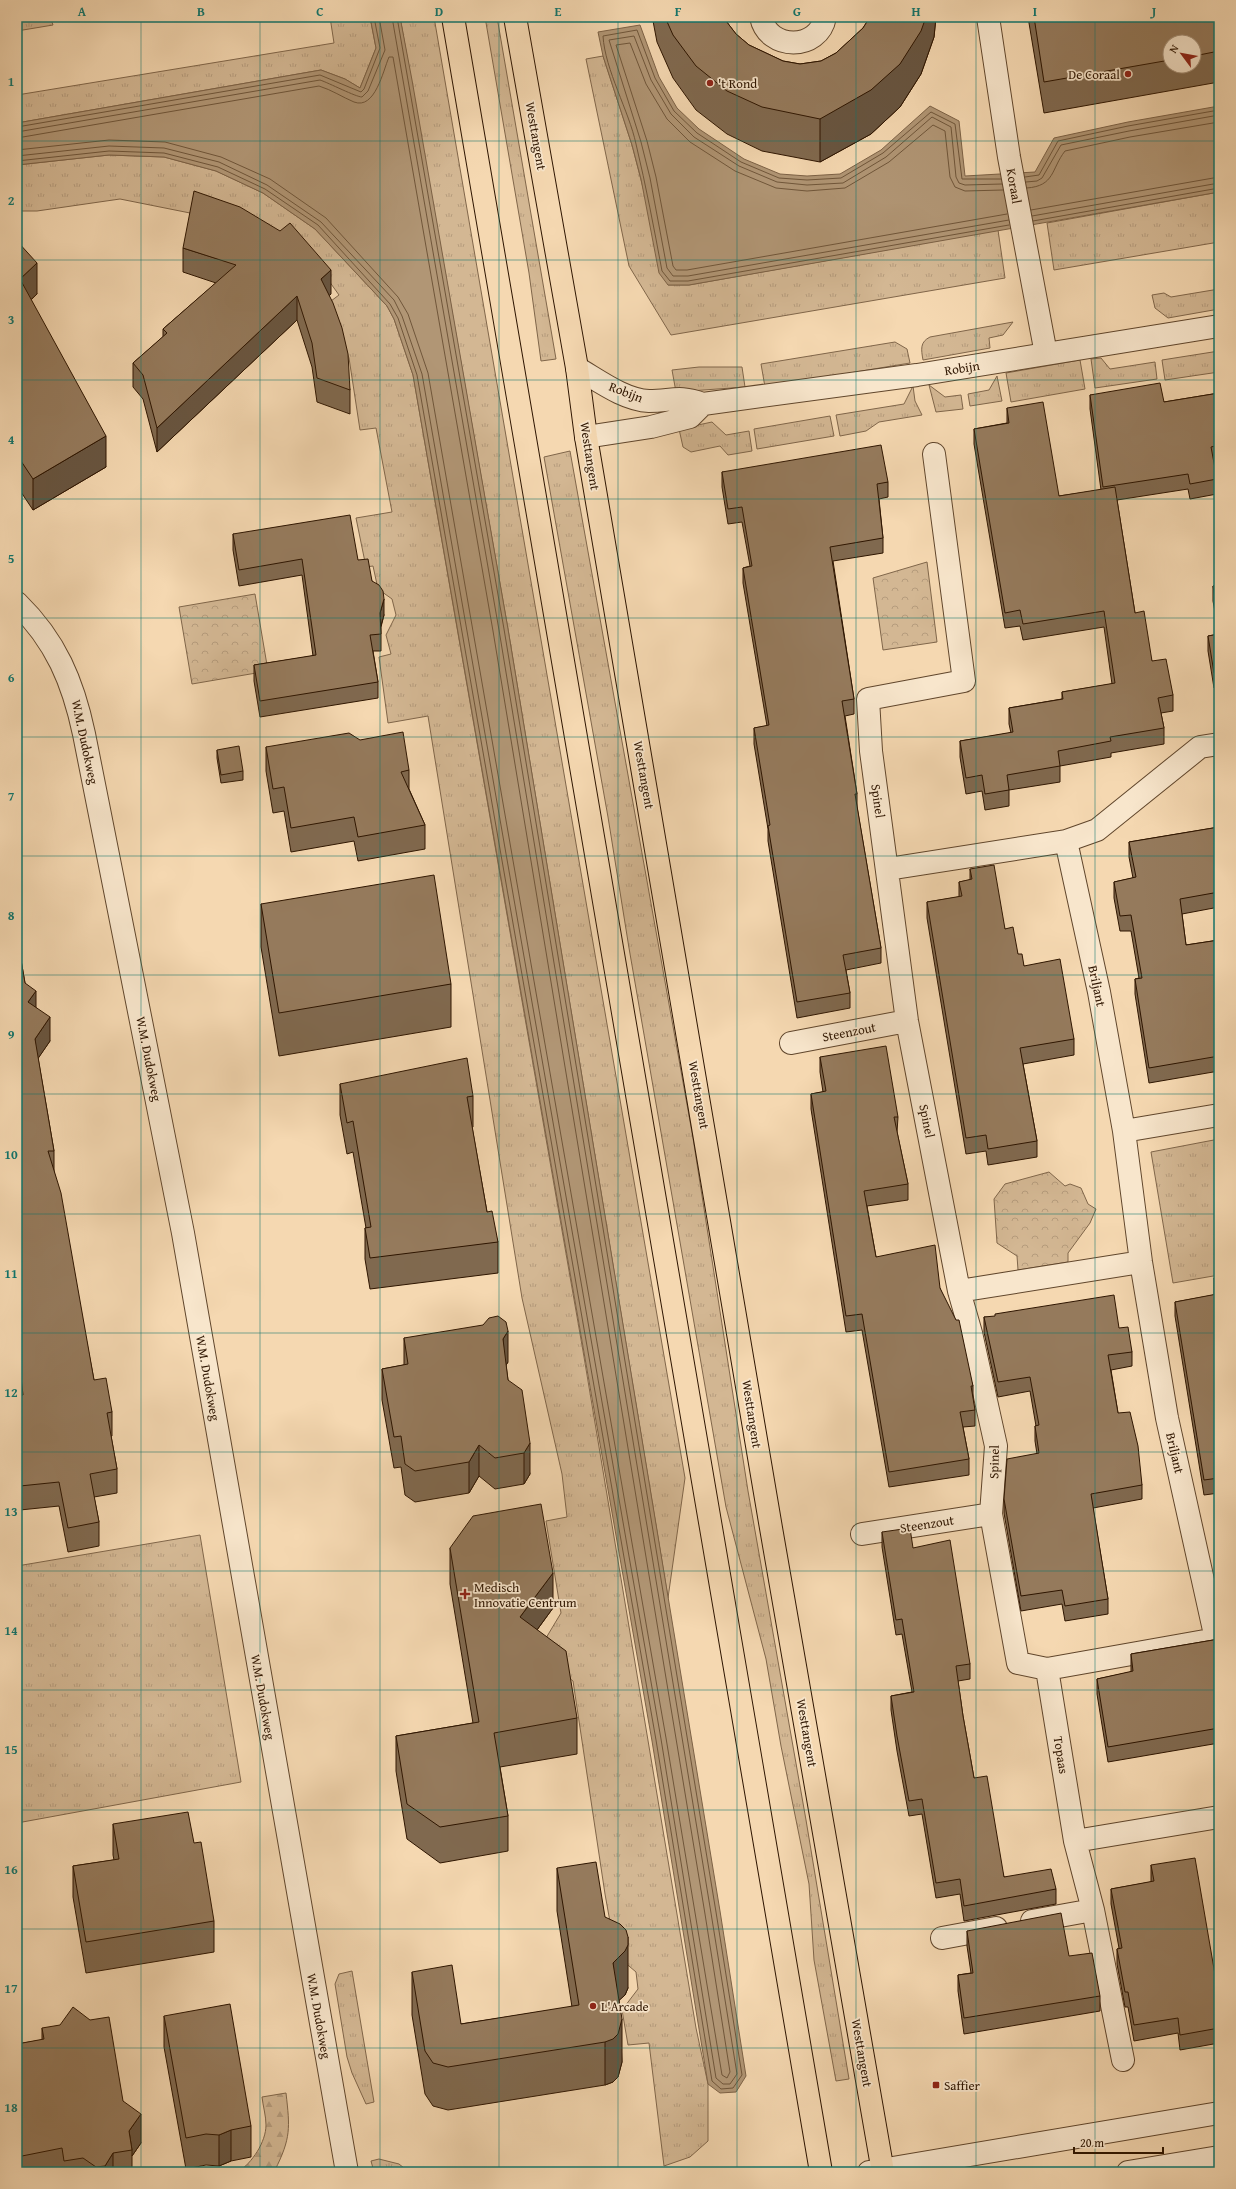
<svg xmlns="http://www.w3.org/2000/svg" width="1236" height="2189" viewBox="0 0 1236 2189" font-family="'Gentium Book Plus',serif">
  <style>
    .grass { fill: url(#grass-tufts); stroke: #80664a }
    .forest { fill: url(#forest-firs); stroke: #80664a }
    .park { fill: url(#park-crowns); stroke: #80664a }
    .water { fill: #b19675; stroke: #7d6246 }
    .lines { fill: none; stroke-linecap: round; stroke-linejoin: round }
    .shore { stroke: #70563a; stroke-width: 1 }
    .minor-casing { stroke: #60462c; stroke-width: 24 }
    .major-casing { stroke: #2e1500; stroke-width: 24 }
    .minor { stroke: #f8e6cc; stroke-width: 22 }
    .major { stroke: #f5d8b1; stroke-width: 22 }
    .wall { fill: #80694f; stroke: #2e1500; fill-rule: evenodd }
    .shaded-wall { fill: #685540; stroke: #2e1500 }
    .building { fill: #957a5c; stroke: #2e1500 }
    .grid { fill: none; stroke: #0f766e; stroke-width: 1; stroke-opacity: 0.55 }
    .poi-dot { fill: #8f2418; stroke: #f8e6cc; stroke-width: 1.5 }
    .labels { text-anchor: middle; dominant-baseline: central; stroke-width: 3.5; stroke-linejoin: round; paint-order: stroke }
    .poi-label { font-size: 13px; fill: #2e1500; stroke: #f8e6cc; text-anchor: start }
    .street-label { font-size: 13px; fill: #2e1500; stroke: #f8e6cc }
    .neatline { fill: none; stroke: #0f766e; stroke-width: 1.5 }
    .grid-label { font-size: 13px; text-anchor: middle; font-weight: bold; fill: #0f766e }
  </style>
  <defs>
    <pattern id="grass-tufts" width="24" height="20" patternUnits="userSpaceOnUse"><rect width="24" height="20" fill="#d3b793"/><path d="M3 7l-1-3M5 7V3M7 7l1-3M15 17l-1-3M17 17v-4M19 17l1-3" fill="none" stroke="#b59c7d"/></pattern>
    <pattern id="forest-firs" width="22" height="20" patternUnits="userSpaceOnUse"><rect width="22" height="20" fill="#d3b793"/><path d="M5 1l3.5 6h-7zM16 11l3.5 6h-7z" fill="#b59c7d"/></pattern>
    <pattern id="park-crowns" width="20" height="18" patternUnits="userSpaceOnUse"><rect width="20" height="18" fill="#d3b793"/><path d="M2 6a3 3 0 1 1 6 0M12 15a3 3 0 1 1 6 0" fill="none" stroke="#b59c7d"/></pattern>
  </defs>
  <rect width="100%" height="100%" fill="#f5d8b1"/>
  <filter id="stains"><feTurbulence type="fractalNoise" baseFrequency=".005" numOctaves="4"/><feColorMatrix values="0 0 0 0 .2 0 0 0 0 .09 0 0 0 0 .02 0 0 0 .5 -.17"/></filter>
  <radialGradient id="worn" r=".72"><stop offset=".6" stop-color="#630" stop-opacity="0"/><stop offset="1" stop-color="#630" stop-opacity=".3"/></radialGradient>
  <path class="grass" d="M17,17H50L53,25L17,31Z
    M330,17H370L376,48L360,88L345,79L321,70L17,123V95L334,43Z
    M400,17H434L685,1478L668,1598L508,629Z
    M485,17H497L556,359L541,361L529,273Z
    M603,56L632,145L668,285H689L998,230L1005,278L671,335L629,266L586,59Z
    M109,155L164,157L216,171L263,193L315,229L387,306L394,319L413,375L583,1351L696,2028L708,2084V2141L690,2157L664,2166L649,2043L628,2045L622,2010L638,1989L636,1972L616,1955L605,1894L573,1681L537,1653L561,1613L546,1521L567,1517L562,1474L522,1298L428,716L388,723L379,657L391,654L386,635L396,615L392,599L378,589L373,566L366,567L356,518L392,512L376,428L360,430L349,358L327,304L339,295L319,267L225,220L120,199L37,211H17V165Z
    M1219,192V242L1054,270L1047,223Z
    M1219,289V309L1168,318L1155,308L1152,295L1164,293L1171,297Z
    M1013,322L1003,335L989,338L990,348L923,360C921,349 920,342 930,337Z
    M895,342L907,349L910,363L765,387L761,364Z
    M1219,351V372L1165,380L1162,360Z
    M1101,358L1110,369L1155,362L1157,379L1095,388L1091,359Z
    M1080,360L1085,389L1011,402L1006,373Z
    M699,367H742L745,387L676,392L672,370Z
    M997,376L1002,401L970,406L968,394L989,390Z
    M929,385L945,397L961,395L963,409L936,412Z
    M913,386L915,401L922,415L879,422L866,431L840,436L836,415L904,404Z
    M830,416L834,436L757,449L754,429Z
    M712,422L726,435L749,431L752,451L728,455L720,446L691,452L683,447L679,429Z
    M570,451L693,1138L748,1491L806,1820L849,2079L836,2081L814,1960L809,1884L781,1746L766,1659L726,1507L629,948L608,817L544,457Z
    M1219,1139V1275L1173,1283L1151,1152Z
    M200,1535L241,1782L17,1823V1566Z
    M352,1971L374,2102L366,2104L352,2073L347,2057L335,1984L339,1974Z
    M379,2159L399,2164L409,2172H374L371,2161Z"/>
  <path class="forest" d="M286,2093C290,2128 291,2138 275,2170L273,2172H238C252,2163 266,2142 266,2125C266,2116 263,2106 262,2097Z"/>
  <path class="park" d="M927,562L937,642L883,650L873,578Z
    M255,594L268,671L192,684L179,607Z
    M1049,1172L1065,1186L1070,1184L1081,1188L1088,1204L1096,1209L1090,1223L1068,1253V1262L1018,1270L1017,1256L997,1243L994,1199L1005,1184Z"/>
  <path class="water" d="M370,17H400L412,80L508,629L720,1911L746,2076L736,2092L720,2093L708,2084L652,1741L413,375L394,319L387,306L315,229L263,193L216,171L164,157L109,155L17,165V123L321,70L345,79L360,88L376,48Z
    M640,25L659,77L677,108L699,129L744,159L780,174L807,176L840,174L881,150L930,106L959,121L965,176L1035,172L1054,138L1128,122L1219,106V192L689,285H668L659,273L641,179L632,145L603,56L598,32Z"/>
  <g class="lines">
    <path class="shore" d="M17,127L320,75L361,92L364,89L380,48L374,17
      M17,132L320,80C329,83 356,97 362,97L368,91L385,50L379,17
      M17,138L319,86C332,90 342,97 354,102C375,110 383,71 389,57H393L493,631L705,1914L730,2072L727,2078L722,2075L666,1738L428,373L408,314L398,297L326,218L270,179L221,157L165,142L109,140L17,150
      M17,156L109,146L164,148L219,162L267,185L321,222L394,300L402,316L422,374L661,1739L716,2078L723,2084H730L737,2074L711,1913L499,630L392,17
      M17,161L109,151L164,153L218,167L265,189L318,225L390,304L398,318L417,375L656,1740L712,2081L721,2089L733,2088L742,2075L716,1912L504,629L397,17
      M1025,177L1039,175L1058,141L1128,126L1219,110
      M1001,179H962L955,124L931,112L883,153L841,178L807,180L779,178L741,162L697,133L674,111L655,78L637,30L603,36C605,70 629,111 636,144C646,186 654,228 662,271L670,281H688L1009,225
      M1026,182L1037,181L1042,178L1061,145L1129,131L1219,115
      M1002,184L965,185L959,183L956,177L951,127L932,117L886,157L843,183L807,185L777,182L739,166L694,137L671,114L651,80L634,36L609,40L641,142L650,178L667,268L673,276H688L1009,220
      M1027,188C1055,186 1051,169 1065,151L1130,137L1219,122
      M1003,190L965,191L955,187L950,177L945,131L933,125L889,162L845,188L807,191L776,188L735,171L690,142L667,119L646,84L630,43L616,45L647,141L656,177L673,266L676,270H687L1007,214
      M1031,210L1219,177
      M1032,216L1219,183
      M1033,221L1219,188"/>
    <g class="minor-casing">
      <path id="minor" d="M761,17C768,51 819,51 825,17
        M988,17L1009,157L1046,354
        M577,368C598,380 624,400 649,401C672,401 679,395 703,404L917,375L1219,326
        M586,437L651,427L690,417L703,404
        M934,454L964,681L868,699L871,751L907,1021L959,1291L971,1333L996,1446L991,1514L1018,1663L1047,1669L1216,1639
        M17,603C56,641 73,682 84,734L183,1233L347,2172
        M1066,841L1099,992L1124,1131L1141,1262L1167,1418L1216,1639L1219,1641
        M888,869L1066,841L1097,830L1200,747L1219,744
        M791,1043L907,1021
        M1124,1131L1219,1115
        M959,1291L1141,1262
        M862,1534L991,1514
        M1047,1669L1075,1841L1093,1910L1123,2060
        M1075,1841L1219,1817
        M1032,1921L1093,1910
        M942,1938L996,1928
        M869,2172L1219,2113
        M1128,2172L1219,2157"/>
    </g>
    <g class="major-casing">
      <path id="major" d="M453,17C574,736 698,1454 821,2172
        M515,17L577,368L586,437L771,1528L883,2172"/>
    </g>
    <use href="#minor" class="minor"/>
    <use href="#major" class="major"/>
  </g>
  <path class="wall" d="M653,17H723L736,34L749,45L783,61L800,64L821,61L836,53L863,28L870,17H936L934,37L921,74L900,107L871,134L820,162L762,151L727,134L696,110L673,78L657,42L653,21Z
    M1028,17H1219V82L1044,113ZM1170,42H1194V66H1170Z
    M17,241L37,294L31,300L106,467L33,510L17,486Z
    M183,248L331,294L329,296L350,390V414L317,402L312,367L297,320L157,452L143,399L133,387V363L163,337V329L216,283L183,272Z
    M1219,393V460L1214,461L1217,479V494L1190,499L1188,489L1117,500L1135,613L1152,661L1173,695V711L1161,713L1164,728V744L1111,753V757L1060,766V782L1009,790V806L985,810L982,791L966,794L960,757V741L1011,733L1009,724V708L1062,699V692L1112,684L1104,627L1023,640L1020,626L1005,628L974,444V429L1007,423V408L1059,496L1101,490L1090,409V395L1164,402Z
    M722,472L888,482V497L879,499L883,538V553L833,561L854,699V714L845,716L857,794V807L881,948V963L846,970L850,993V1008L797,1018L768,841V829L754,744V728L767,726L743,583V568L750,566L742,522L728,524L722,487Z
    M233,534L358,560L372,581L384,615L381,627V651H373L378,682V698L260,717L254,681V665L313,656L302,575L239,586L233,550Z
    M1219,585V687L1214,688L1208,651V636L1219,634L1213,601V586Z
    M266,747L409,770V789L425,825V849L358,861L354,841L291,852L284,811L273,813L266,771Z
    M217,750L243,771V780L221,783L217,758Z
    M1219,827V907L1182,914L1186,945L1219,940V1071L1149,1083L1135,994V979L1139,978L1131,931H1120L1114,898V882L1133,878L1129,857V842Z
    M970,869L1005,929L1024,966L1074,1039V1055L1023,1064L1037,1141V1157L988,1165L986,1151L966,1154L927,918V902L959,897V882L970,880Z
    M261,904L451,984V1027L279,1056L261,947Z
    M17,937L25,983L36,1008L50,1041L38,1058L54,1151V1171L94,1380L112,1412V1436H111L117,1469V1493L94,1497L99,1522V1546L68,1552L59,1506L20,1510L17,1493V1396H20L18,1375H17Z
    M820,1057L898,1117L897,1132L908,1184V1200L867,1206L876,1257L940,1288L973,1386V1401L975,1410V1426L963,1427L969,1459V1475L889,1487L862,1330L846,1332L811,1109V1094L823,1092L820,1072Z
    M340,1084L473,1096V1127H472L487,1212L498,1242V1273L370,1289L365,1259V1228H366L353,1152L347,1154L340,1115Z
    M1219,1277V1493L1204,1495L1175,1316V1302L1214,1295V1278Z
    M984,1317L1119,1328L1132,1352V1366L1111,1370L1118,1413L1142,1485V1499L1093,1508L1108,1599V1614L1065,1621L1062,1604L1021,1611L1004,1513V1499L1037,1454L1035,1441V1426H1036L1030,1391L998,1397L984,1332Z
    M404,1338L508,1362L506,1365L508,1380L530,1474L524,1484L495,1489L479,1476L469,1493L415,1502L405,1495L401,1467L394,1468L382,1400V1369L404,1365Z
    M882,1532L913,1548L970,1664V1679L958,1681L963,1716L974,1778L1004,1877L1056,1889V1904L964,1921L960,1894L936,1898L922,1814L909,1816L897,1751L891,1710V1696L912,1692L902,1634L896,1635L882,1547Z
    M450,1548L553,1608L537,1630L577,1718V1754L500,1767L508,1816V1851L440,1863L407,1839L396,1771V1736L473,1723L450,1584Z
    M1219,1639V1743L1108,1762L1097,1694V1679L1131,1672V1654Z
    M113,1824L214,1921V1952L86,1973L73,1897V1866L114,1860L113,1855Z
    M1151,1865L1219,1998V2043L1180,2050L1178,2033L1134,2041L1128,2007H1125L1117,1964V1949L1119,1948L1111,1904V1889L1151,1882Z
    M557,1868L605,1917L628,1988L625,1995L619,2000L622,2062L618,2077L613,2082L605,2085L448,2110L433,2106L425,2094L412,2015V1972L461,2024L572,2007L557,1911Z
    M967,1931L1100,1996V2011L964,2034L958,1991V1975L971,1973L967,1946Z
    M164,2016L251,2126V2157L231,2161L219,2166L206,2165L186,2169L164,2047Z
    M42,2028L123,2101L141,2143L132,2156V2172H17V2044L42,2040Z"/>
  <path class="shaded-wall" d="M926,17H936L934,37L921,74L900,107L871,134L820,162V119Z
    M37,263V294L20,310V279Z
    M331,270V294L321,303V279Z
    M297,296V320L157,452V428Z
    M106,436V467L33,510V479Z
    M384,599V615L380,629V613Z
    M36,991V1014L28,1002Z
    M50,1017V1041L35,1063V1039Z
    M508,1331V1362L503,1370V1339Z
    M530,1443V1474L524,1484V1453Z
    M479,1445V1476L469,1493V1462Z
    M553,1573V1608L520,1653V1617Z
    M628,1937V1988L625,1995L613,2006V1963Z
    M622,2019V2062L618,2077L613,2082L605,2085V2042Z
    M141,2114V2143L132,2156V2150L129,2131Z
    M231,2130V2161L219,2166V2135Z
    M113,2153V2172H105V2166Z"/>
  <path class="building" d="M665,17H723L736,34L749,45L783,61L800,64L821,61L836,53L863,28L870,17H926L921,31L900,64L871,90L820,119L762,107L727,91L696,66L673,35Z
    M1034,17H1219V51L1194,56V42H1170V60L1044,82Z
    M194,191L240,207L280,231L290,223L331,270L321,279L333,303L342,328L348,354L350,390L317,378L312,343L297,296L157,428L143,375L133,363L167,333L163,329L236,265L183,248Z
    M17,241L37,263L20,279L106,436L33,479L17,455Z
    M1160,383L1164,402L1219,393V445L1211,447L1217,479L1190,484L1188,474L1103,487L1090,395Z
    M1043,402L1059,496L1115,487L1135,613L1144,611L1152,661L1166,659L1173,695L1158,698L1164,728L1110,737L1111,741L1058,751L1060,766L1007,775L1009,790L985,794L982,775L966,778L960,741L1013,732L1009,708L1063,699L1062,692L1115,683L1104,611L1023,624L1020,610L1005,613L974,429L1009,423L1007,408Z
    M881,445L888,482L877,484L883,538L830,547L854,699L842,701L857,794H855L881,948L843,955L850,993L797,1002L768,826L770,825L754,728L769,725L743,568L752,566L742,507L728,509L722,472Z
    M350,515L358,560L368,559L372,581L379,585L383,591L384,599L380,613L381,634L370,635L378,682L260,701L254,665L316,655L302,559L239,570L233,534Z
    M1219,585V622L1213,586Z
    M1219,634V672L1214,673L1208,636Z
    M403,732L409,770L401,772L425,825L358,837L354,817L291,828L284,787L273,789L266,747L349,733L360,740Z
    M239,746L243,771L221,775L217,750Z
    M1219,827V892L1180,899L1186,945L1219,940V1056L1149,1068L1135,979L1142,978L1131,915L1120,916L1114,882L1136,877L1129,842Z
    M994,865L1005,929L1013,927L1018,954H1022L1024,966L1060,959L1074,1039L1020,1048L1037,1141L988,1149L986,1135L966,1138L927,902L962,896L959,882L972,879L970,869Z
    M434,875L451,984L279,1013L261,904Z
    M17,937L25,983L36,991L28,1002L50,1017L35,1039L54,1151H48L61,1193L94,1380L106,1378L112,1412L107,1413L117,1469L90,1474L99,1522L68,1528L59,1482L20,1486L17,1469V1396L23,1395L18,1351H17Z
    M886,1046L898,1117H894L908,1184L864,1191L876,1257L935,1245L940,1288L956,1320H959L973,1386H971L975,1410L960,1412L969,1459L889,1472L862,1314L846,1316L811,1094L826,1091L820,1057Z
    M467,1058L473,1096L467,1097L487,1212L492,1211L498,1242L370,1258L365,1228L371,1227L353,1121L347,1123L340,1084Z
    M1219,1277V1478L1204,1480L1175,1302L1217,1294L1214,1278Z
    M1114,1295L1119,1328L1128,1327L1132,1352L1108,1355L1118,1413L1130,1412L1138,1446L1142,1485L1091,1494L1108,1599L1065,1606L1062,1590L1021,1596L1004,1499L1007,1459L1039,1453L1035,1426L1039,1425L1030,1377L998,1382L984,1317L995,1316V1314Z
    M498,1316L506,1322L508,1331L503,1339L508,1380L522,1390L530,1443L524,1453L495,1458L479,1445L469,1462L415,1471L405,1464L401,1436L394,1437L382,1369L408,1364L404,1338L483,1325L489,1318Z
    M541,1504L553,1573L520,1617L566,1651L577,1718L494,1733L508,1816L440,1827L407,1804L396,1736L479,1722L450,1548L473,1516Z
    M910,1528L913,1548L950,1540L970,1664L956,1666L963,1716L974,1778L987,1776L1004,1877L1051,1869L1056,1889L964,1906L960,1879L936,1883L922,1799L909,1801L897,1736L891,1696L914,1692L902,1619L896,1620L882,1532Z
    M1219,1639V1728L1108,1747L1097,1679L1133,1671L1131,1654Z
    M188,1812L194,1843L201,1842L214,1921L86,1942L73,1866L119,1859L113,1824Z
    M1195,1858L1219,1998V2028L1180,2035L1178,2018L1134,2025L1128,1992H1125L1117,1949L1122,1948L1111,1889L1154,1881L1151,1865Z
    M596,1862L605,1917L620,1924L626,1930L628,1937V1945L625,1951L613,1963L622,2019L618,2034L613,2039L605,2042L448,2067L433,2063L425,2051L412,1972L452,1965L461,2024L579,2005L557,1868Z
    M1061,1913L1069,1956L1092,1953L1100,1996L964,2018L958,1975L973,1973L967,1931Z
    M230,2004L251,2126L231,2130L219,2135L206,2134L186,2138L164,2016Z
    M73,2007L90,2020L109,2017L123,2101L141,2114L129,2131L132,2150L113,2153L105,2166L96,2167L83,2158L64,2161L62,2148L17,2157V2044L44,2039L42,2028L60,2025Z"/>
  <path class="grid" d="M141,17V2172M260,17V2172M380,17V2172M499,17V2172M618,17V2172M737,17V2172M856,17V2172M976,17V2172M1095,17V2172M17,141H1219M17,260H1219M17,380H1219M17,499H1219M17,618H1219M17,737H1219M17,856H1219M17,975H1219M17,1094H1219M17,1214H1219M17,1333H1219M17,1452H1219M17,1571H1219M17,1690H1219M17,1810H1219M17,1929H1219M17,2048H1219"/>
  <g class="poi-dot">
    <circle cx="1128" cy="74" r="4"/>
    <circle cx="710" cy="83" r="4"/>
    <path d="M463 1588h4v4h4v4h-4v4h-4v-4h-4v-4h4z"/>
    <circle cx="593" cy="2006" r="4"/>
    <rect x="932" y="2081" width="8" height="8" rx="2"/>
  </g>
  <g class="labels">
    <g class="poi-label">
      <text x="1120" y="74" text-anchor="end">De Coraal</text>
      <text x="718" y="83">'t Rond</text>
      <text x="474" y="1587">Medisch<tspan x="474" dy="15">Innovatie Centrum</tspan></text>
      <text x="601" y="2006">L'Arcade</text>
      <text x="944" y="2085">Saffier</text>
    </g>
    <g class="street-label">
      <text transform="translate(536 136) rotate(80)">Westtangent</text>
      <text transform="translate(1014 186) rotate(80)">Koraal</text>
      <text transform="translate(962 368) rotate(-9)">Robijn</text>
      <text transform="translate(626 392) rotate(21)">Robijn</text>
      <text transform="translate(590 456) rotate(81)">Westtangent</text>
      <text transform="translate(85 742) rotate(78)">W.M. Dudokweg</text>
      <text transform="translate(644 775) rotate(80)">Westtangent</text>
      <text transform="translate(878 801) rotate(82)">Spinel</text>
      <text transform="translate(1097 986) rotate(78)">Briljant</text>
      <text transform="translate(849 1032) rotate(-11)">Steenzout</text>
      <text transform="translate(149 1059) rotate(79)">W.M. Dudokweg</text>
      <text transform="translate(699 1095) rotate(80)">Westtangent</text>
      <text transform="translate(927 1121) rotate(79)">Spinel</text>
      <text transform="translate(208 1378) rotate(80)">W.M. Dudokweg</text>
      <text transform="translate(752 1414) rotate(81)">Westtangent</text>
      <text transform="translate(1175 1453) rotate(77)">Briljant</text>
      <text transform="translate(994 1462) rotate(-89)">Spinel</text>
      <text transform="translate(927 1524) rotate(-9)">Steenzout</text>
      <text transform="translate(263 1697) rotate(80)">W.M. Dudokweg</text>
      <text transform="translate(807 1733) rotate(80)">Westtangent</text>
      <text transform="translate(1061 1755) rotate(81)">Topaas</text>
      <text transform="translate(319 2016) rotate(80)">W.M. Dudokweg</text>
      <text transform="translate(862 2053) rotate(80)">Westtangent</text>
    </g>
  </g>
  <rect width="1236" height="2189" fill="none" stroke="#f5d8b1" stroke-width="44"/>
  <g transform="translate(1182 54) rotate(302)"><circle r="19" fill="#f8e6cc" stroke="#a7927a"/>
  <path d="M0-3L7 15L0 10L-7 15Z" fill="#8f2418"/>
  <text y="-6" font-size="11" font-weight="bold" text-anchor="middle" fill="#2e1500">N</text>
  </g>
  <path d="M1074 2147v6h89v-6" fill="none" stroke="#2e1500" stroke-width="2"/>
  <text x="1080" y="2147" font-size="12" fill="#2e1500" stroke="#f8e6cc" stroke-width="3" paint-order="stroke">20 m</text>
  <rect x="22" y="22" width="1192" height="2145" class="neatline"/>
  <g class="grid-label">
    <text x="82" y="16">A</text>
    <text x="201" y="16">B</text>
    <text x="320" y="16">C</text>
    <text x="439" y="16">D</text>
    <text x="558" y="16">E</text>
    <text x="678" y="16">F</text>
    <text x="797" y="16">G</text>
    <text x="916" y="16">H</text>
    <text x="1035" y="16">I</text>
    <text x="1154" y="16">J</text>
    <text x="11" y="86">1</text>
    <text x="11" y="205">2</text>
    <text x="11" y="324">3</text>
    <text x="11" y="444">4</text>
    <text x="11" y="563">5</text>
    <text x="11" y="682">6</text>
    <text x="11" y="801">7</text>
    <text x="11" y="920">8</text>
    <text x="11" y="1039">9</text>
    <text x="11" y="1159">10</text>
    <text x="11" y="1278">11</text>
    <text x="11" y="1397">12</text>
    <text x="11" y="1516">13</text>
    <text x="11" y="1635">14</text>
    <text x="11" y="1754">15</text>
    <text x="11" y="1874">16</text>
    <text x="11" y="1993">17</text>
    <text x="11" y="2112">18</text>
  </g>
  <rect width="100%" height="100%" filter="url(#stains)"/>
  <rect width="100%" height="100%" fill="url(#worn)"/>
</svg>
